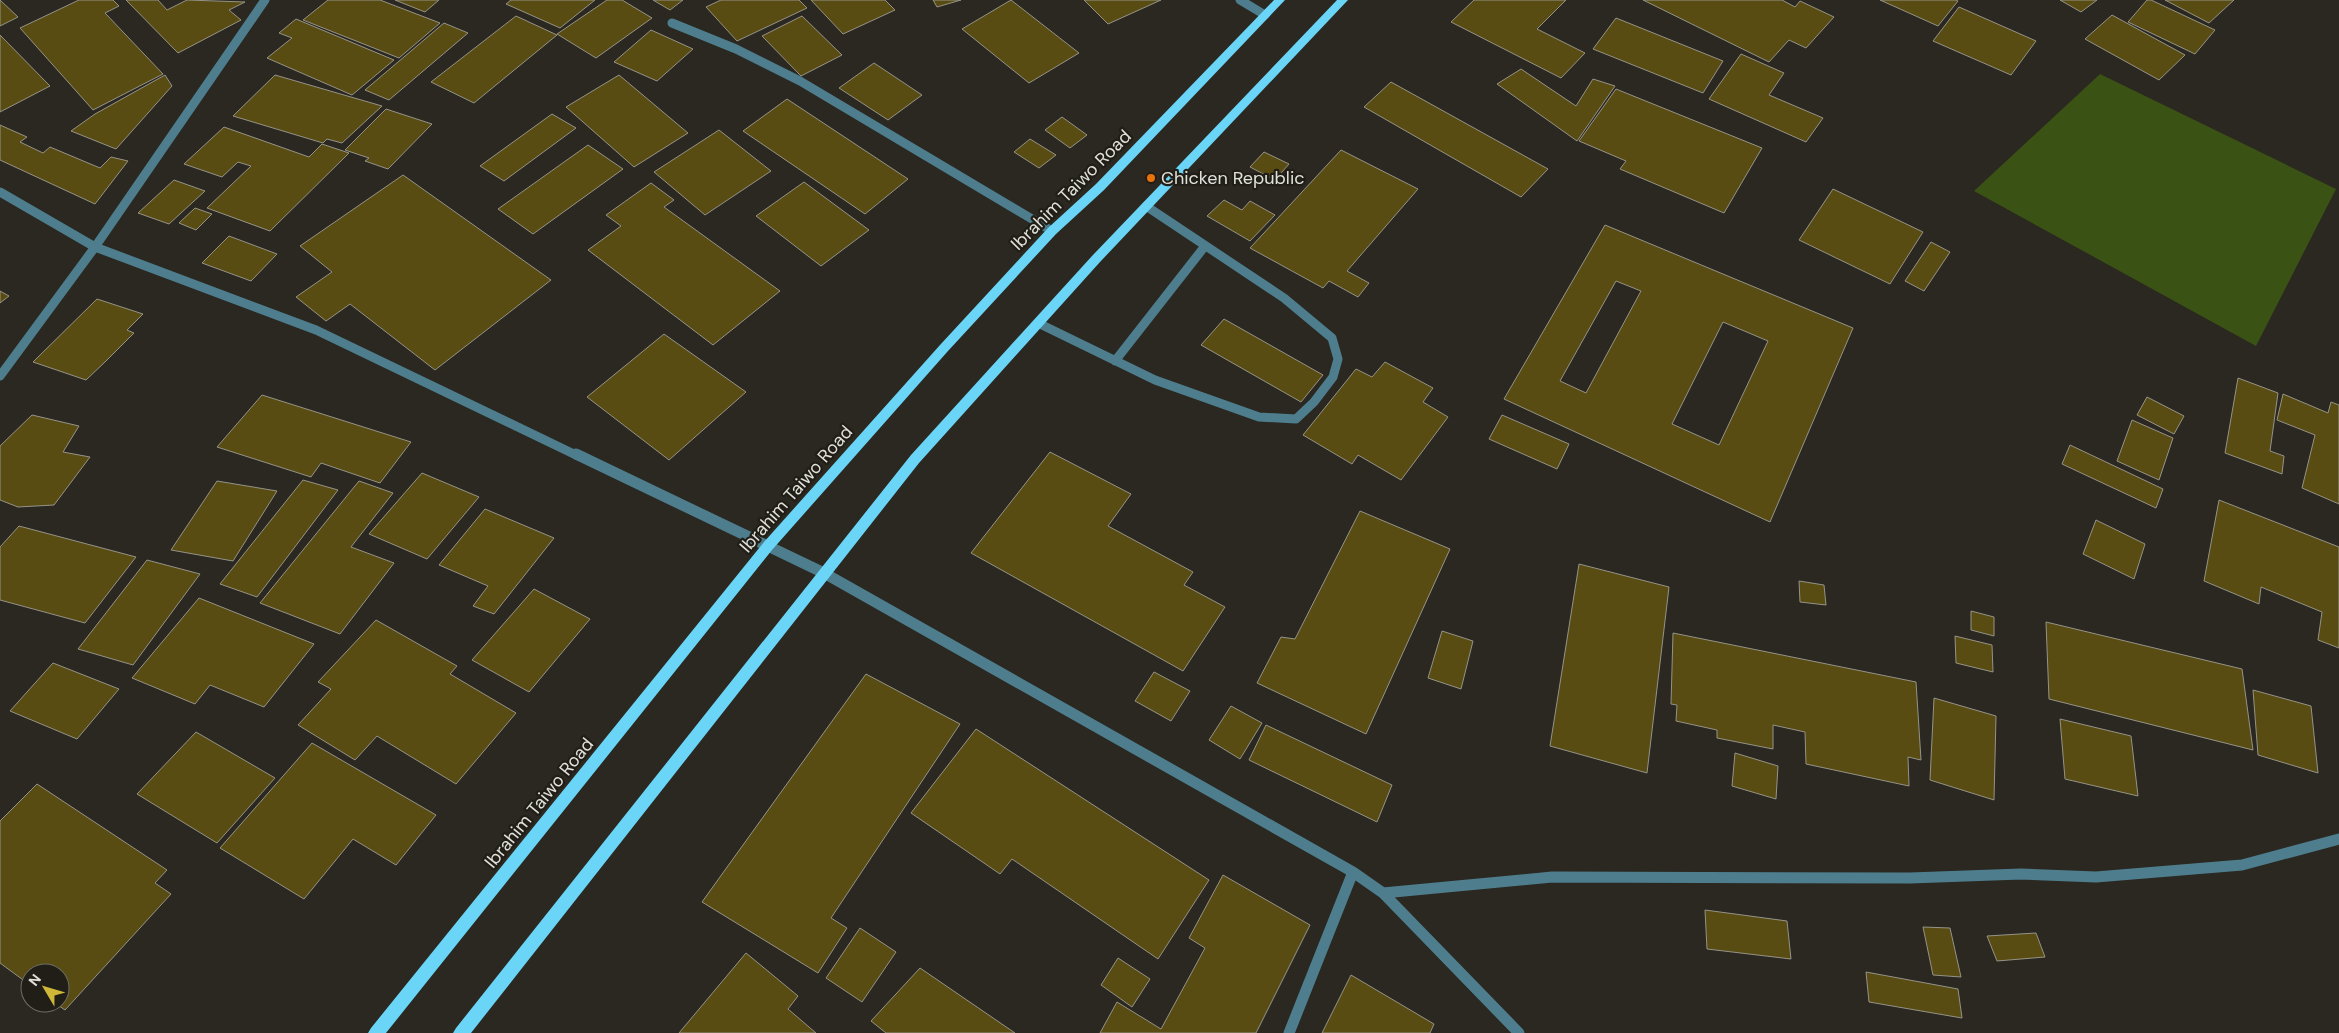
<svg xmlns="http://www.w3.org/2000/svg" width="2339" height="1033" viewBox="0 0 2339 1033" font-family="'DM Sans',sans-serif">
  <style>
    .green { fill: #3b5215 }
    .building { fill: #594c12; stroke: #959389; fill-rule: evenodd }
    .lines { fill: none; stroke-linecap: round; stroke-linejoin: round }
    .service { stroke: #4e7e8e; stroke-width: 9 }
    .minor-far1 { stroke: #4e7e8e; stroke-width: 9 }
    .minor { stroke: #4e7e8e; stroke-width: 11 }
    .tertiary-far1 { stroke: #4e7e8e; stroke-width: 9 }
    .tertiary { stroke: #4e7e8e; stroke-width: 11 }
    .primary { fill: #6ad5f6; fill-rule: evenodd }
    .food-dot { fill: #e8710a; stroke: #201e17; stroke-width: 2 }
    .labels { text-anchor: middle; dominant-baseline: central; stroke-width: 4.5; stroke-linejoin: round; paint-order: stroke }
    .poi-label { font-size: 18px; fill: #e1e0db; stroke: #201e17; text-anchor: start }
    .street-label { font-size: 18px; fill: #e1e0db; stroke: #201e17 }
  </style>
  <rect width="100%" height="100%" fill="#2a2820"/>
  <path class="green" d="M2100,74L2336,189L2256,346L1974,191Z"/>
  <path class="building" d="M0,0L18,17L0,26Z
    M79,0H113L119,6L105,13L163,74L93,110L20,28Z
    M126,0H158L167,10L187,0L245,2L229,10L241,20L178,53Z
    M328,0H380L440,23L399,58L303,20Z
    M395,0H439L425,12Z
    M511,0H595L560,28L506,4Z
    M607,0H622L652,18L596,58L557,34Z
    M653,0H683L670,10Z
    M721,0H799L807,8L737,41L706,7Z
    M811,0H885L895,10L843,34Z
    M933,0H961L937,7Z
    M1011,0L1079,53L1029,83L962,29Z
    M1084,0H1161L1108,24Z
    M1474,0H1566L1537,29L1585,53L1561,78L1451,22Z
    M1643,0H1782L1795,7L1800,1L1834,17L1806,48L1789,40L1769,62Z
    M1880,0H1956L1958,1L1938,26Z
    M2060,0H2097L2081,12Z
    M2147,0H2151L2215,30L2195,54L2128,22Z
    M2165,0H2234L2209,23Z
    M1959,7L2036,41L2011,75L1933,41Z
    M2112,15L2185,55L2159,80L2085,39Z
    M516,16L557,35L474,103L431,82Z
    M802,16L842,55L801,76L762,36Z
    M1616,18L1723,61L1703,93L1593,49Z
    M296,19L394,60L352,95L267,58L292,38L279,33Z
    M444,23L468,33L389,100L365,90Z
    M651,30L693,49L657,81L614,62Z
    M0,35L50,86L0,112Z
    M1741,54L1784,73L1769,95L1823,118L1806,142L1709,99Z
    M874,63L922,95L888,120L839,88Z
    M1521,69L1576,106L1593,79L1615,86L1577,141L1497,84Z
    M165,75L172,86L116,149L71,131L95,114Z
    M275,75L382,106L342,143L327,139L323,143L233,116Z
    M619,75L688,133L634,167L566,107Z
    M1391,82L1548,169L1521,197L1364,107Z
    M1616,89L1762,148L1724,213L1620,169L1626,161L1579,141Z
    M787,99L908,179L865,214L743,131Z
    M386,109L432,124L388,169L365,161L369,158L345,150Z
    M552,114L576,128L504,181L480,166Z
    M1062,117L1087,135L1070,148L1045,130Z
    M0,125L27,137L20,142L43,153L50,147L100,168L111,157L128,161L95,204L0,160Z
    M224,127L309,157L322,144L349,153L270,231L207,208L251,166L238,162L222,177L184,164Z
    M719,130L771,171L705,215L654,172Z
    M1030,139L1056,155L1039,168L1014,152Z
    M588,145L623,169L533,234L498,209Z
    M1341,150L1418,189L1347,271L1369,283L1358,297L1329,281L1323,288L1250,248Z
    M1264,152L1289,164L1275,180L1250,167Z
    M403,175L551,280L435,370L350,304L326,321L296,297L332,272L300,246Z
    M174,180L205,191L169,224L138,213Z
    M804,182L869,230L821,266L756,216Z
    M651,183L674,200L664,207L780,291L713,345L588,250L621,226L606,215Z
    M1833,189L1923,232L1890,284L1799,240Z
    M1224,200L1242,210L1250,201L1275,215L1250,241L1207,216Z
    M195,208L212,214L196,230L179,223Z
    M1605,225L1853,328L1770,522L1504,399ZM1616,281L1641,291L1586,393L1560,381ZM1723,322L1768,341L1719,445L1672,424Z
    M229,236L277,254L251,281L202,263Z
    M1931,242L1950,252L1924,291L1905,281Z
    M0,291L9,296L0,303Z
    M97,299L143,314L127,330L134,333L106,361L86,380L33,362Z
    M1224,319L1323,375L1301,402L1201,345Z
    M664,334L746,392L669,460L587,397Z
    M1385,362L1433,388L1423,402L1448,417L1401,480L1358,455L1352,464L1303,435L1356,369L1372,377Z
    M2238,378L2278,393L2270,451L2284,456L2282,474L2225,453Z
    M2283,394L2328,413L2331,402L2339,405V504L2302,488L2315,435L2277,420Z
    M262,395L411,442L380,483L321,463L311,477L217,447Z
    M2147,397L2184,416L2174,434L2137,415Z
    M32,415L79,426L63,452L90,457L54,505L18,507L0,500V446Z
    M1502,415L1569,444L1557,469L1489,439Z
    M2132,420L2173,438L2159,480L2117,461Z
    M2070,445L2163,489L2156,508L2062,464Z
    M1050,452L1131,494L1108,526L1193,572L1184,585L1225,607L1183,671L971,553Z
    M422,473L479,497L427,559L369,534Z
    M303,480L338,490L257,597L220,584Z
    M217,481L277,491L233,561L171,550Z
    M359,481L393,493L351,547L394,563L340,634L260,603Z
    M2219,500L2339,547V648L2318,640L2322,612L2261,587L2259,604L2204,581Z
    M485,509L554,538L494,614L473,606L488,586L439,565Z
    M1360,511L1450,549L1366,734L1257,683L1281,637L1295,639Z
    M2096,520L2145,544L2134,579L2083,554Z
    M19,526L136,557L85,623L0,600V547Z
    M147,560L200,574L133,665L78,649Z
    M1579,564L1669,587L1647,773L1550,746Z
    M1799,581L1824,585L1826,605L1800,602Z
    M534,589L590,619L529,692L472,660Z
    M199,598L314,644L264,707L210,685L195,704L132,678Z
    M1971,611L1994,617V636L1971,630Z
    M376,620L457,666L450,674L516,713L456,784L377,736L355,760L298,725L331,689L318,682Z
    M2046,622L2242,669L2253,750L2049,699Z
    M1442,631L1473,641L1461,689L1428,678Z
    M1673,633L1916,682L1921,760L1908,757L1909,786L1806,764L1805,732L1773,725V749L1717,738V730L1676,721L1677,705L1671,704Z
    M1955,636L1992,645L1993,672L1956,663Z
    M53,663L119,689L77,739L10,711Z
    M1154,672L1190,691L1171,721L1135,701Z
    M866,674L960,724L831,918L847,928L818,973L702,902Z
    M2253,690L2311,706L2318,773L2258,755Z
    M1934,698L1996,716L1994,800L1930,780Z
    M1231,706L1262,723L1240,759L1209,740Z
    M2060,719L2131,736L2138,796L2065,779Z
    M1266,725L1392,785L1377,822L1249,760Z
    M976,729L1209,880L1158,959L1012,859L1000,874L911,813Z
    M196,732L275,778L217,843L137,794Z
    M312,743L436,815L396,865L353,839L304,899L220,848Z
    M1735,753L1778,766L1776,799L1732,786Z
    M37,784L167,870L155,883L171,894L65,1010L55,1003H60V973H30V985L0,963V821Z
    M1223,875L1310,925L1256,1033H1100L1117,1002L1161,1029L1205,948L1189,938Z
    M1705,910L1787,921L1791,959L1707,949Z
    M1923,927L1950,928L1961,977L1933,975Z
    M860,928L896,952L862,1002L826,978Z
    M2036,933L2045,957L1997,961L1987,936Z
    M746,953L798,996L788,1009L816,1033H679Z
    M1118,958L1150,979L1132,1007L1101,985Z
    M920,968L1015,1033H886L871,1021Z
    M1866,972L1958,989L1962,1018L1869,1002Z
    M1351,975L1434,1024L1430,1033H1322Z"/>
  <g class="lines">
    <path class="service" d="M1038,323L1155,380L1259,417L1296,419L1314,402L1333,377L1338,359L1332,338L1284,298L1146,206
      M1115,361L1205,246"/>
    <path class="minor-far1" d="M1240,0L1265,15
      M672,23L736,49L800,81L1052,231
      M0,376L95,247L265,0"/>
    <path class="minor" d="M824,573L1353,872L1383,893L1519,1033
      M1383,893L1552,877L1910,878L2021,874L2096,877L2242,865L2339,839
      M1289,1033L1353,872"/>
    <path class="tertiary-far1" d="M0,192L95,247L316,330L578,456"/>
    <path class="tertiary" d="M576,454L824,573"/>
    <path class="primary" d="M1274,0H1285L1104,190L1056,234L948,351L772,550L386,1033H368L371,1028L764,542L940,345L1048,228L1096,184Z
      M1337,0H1348L1100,262L919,463L471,1033H453L456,1028L911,455L1092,256Z"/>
  </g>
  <circle class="food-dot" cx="1151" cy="178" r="5"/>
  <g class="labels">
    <g class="poi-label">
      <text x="1161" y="178">Chicken Republic</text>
    </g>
    <g class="street-label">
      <text transform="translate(1071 190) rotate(-45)">Ibrahim Taiwo Road</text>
      <text transform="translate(796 489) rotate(-49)">Ibrahim Taiwo Road</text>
      <text transform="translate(539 803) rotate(-51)">Ibrahim Taiwo Road</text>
    </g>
  </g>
  <g transform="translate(45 988) rotate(308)"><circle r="24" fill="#201e17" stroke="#6d6c65"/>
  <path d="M0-4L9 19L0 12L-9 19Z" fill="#cfb837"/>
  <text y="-8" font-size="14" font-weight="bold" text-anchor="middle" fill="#e1e0db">N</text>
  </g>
</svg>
